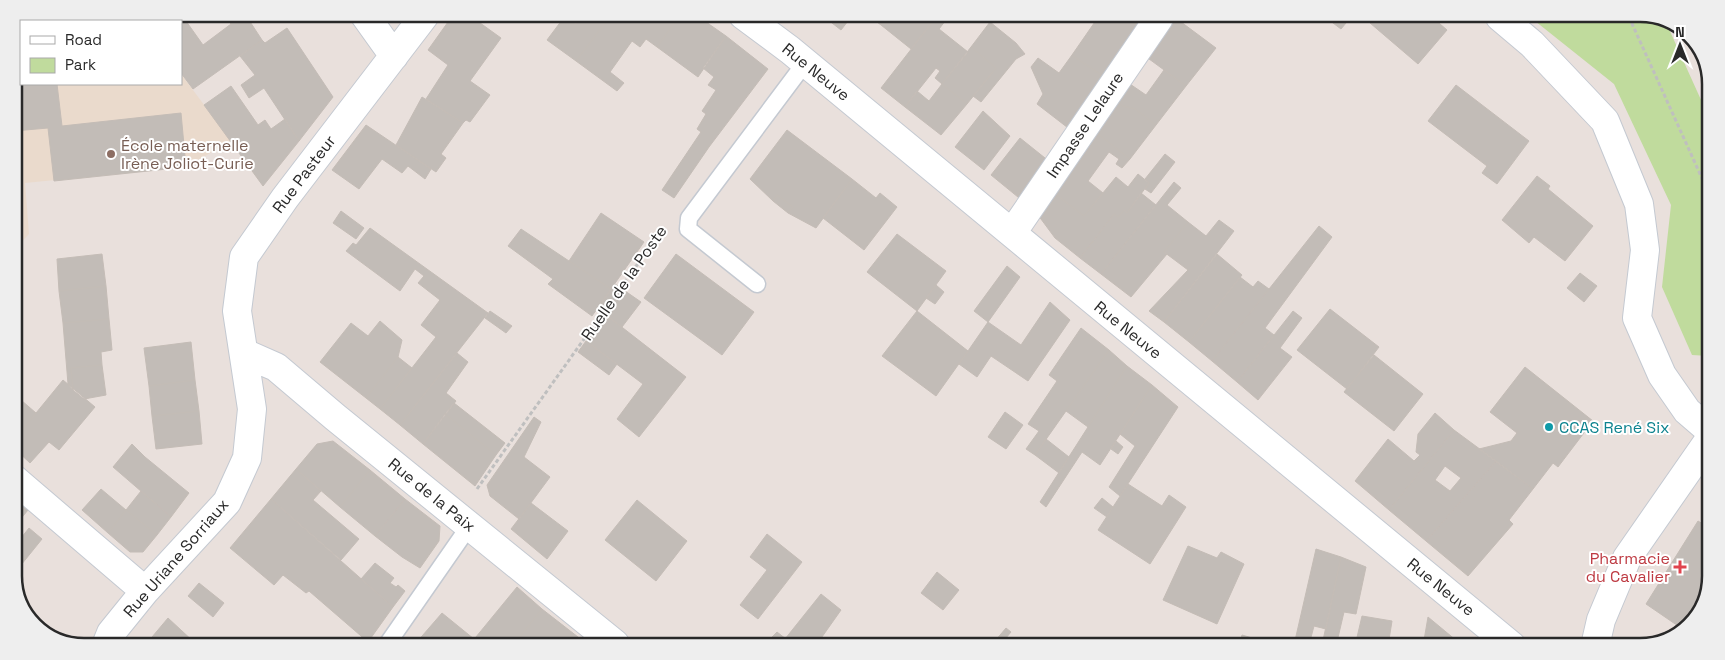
<svg xmlns="http://www.w3.org/2000/svg" width="1725" height="660" viewBox="0 0 1725 660" font-family="'Space Grotesk',sans-serif">
  <style>
    .education { fill: #eadacc }
    .green { fill: #c0db9d }
    .building { fill: #c2bcb7; stroke: #c4bcb6; fill-rule: evenodd }
    .lines { fill: none; stroke-linecap: round; stroke-linejoin: round }
    .service-casing { stroke: #c4c9d1; stroke-width: 19 }
    .minor-casing { stroke: #c4c9d1; stroke-width: 30 }
    .tertiary-casing { stroke: #c4c9d1; stroke-width: 30 }
    .path { stroke: #bfbfbf; stroke-width: 3; stroke-dasharray: 4 2.5; stroke-linecap: butt }
    .service { stroke: #fff; stroke-width: 16 }
    .minor { stroke: #fff; stroke-width: 28 }
    .tertiary { stroke: #fff; stroke-width: 28 }
    .education-dot { fill: #8d6e63; stroke: #fff; stroke-width: 2 }
    .culture-dot { fill: #0f9aa8; stroke: #fff; stroke-width: 2 }
    .health-dot { fill: #e0444e; stroke: #fff; stroke-width: 2 }
    .labels { text-anchor: middle; dominant-baseline: central; stroke-width: 4; stroke-linejoin: round; paint-order: stroke }
    .street-label { font-size: 16px; fill: #292929; stroke: #fff }
    .education-label { font-size: 16px; fill: #785e54; stroke: #fff; text-anchor: start }
    .culture-label { font-size: 16px; fill: #0d838f; stroke: #fff; text-anchor: start }
    .health-label { font-size: 16px; fill: #be3a42; stroke: #fff; text-anchor: end }
    .rim { fill: none; stroke: #292929; stroke-width: 2.5 }
  </style>
  <rect width="100%" height="100%" fill="#e9e0dc"/>
  <path class="education" d="M84,14H138L143,21H66Z
    M21,63V84H181V74L231,141L186,167L25,183L29,234L14,250V80Z"/>
  <path class="green" d="M1530,17L1664,18L1711,122L1709,356L1692,355L1662,287L1671,205L1614,84Z"/>
  <path class="building" d="M138,14H181L203,45L231,24L226,18L232,14H245L262,40L193,89L181,73V21H143Z
    M453,15H469L501,38L470,81L490,95L470,122L466,120L463,123L426,99L448,65L428,50Z
    M583,15H611L576,61L547,40L565,16L576,24Z
    M611,15H680L657,47L646,39L640,47L632,41L610,72L624,83L617,91L576,61Z
    M680,15H696L726,36L698,77L657,47Z
    M823,16H852L841,30Z
    M869,16H889L881,25Z
    M889,16H937L911,49L881,25Z
    M937,16H949L939,29L968,52L942,84L935,78L940,71L936,68L905,107L881,88Z
    M1099,16L1115,23L1120,16H1130L1143,25L1107,79L1072,55Z
    M1170,16H1173L1216,48L1186,86L1145,56Z
    M1325,17H1351L1341,29Z
    M1363,17H1432L1447,30L1418,64Z
    M990,22L1016,43L1025,54L1016,59L981,102L973,96L996,68L971,47Z
    M287,28L333,97L299,141L264,88L249,98L241,85L255,75L240,56L262,40L265,43Z
    M726,36L768,69L709,147L674,198L662,190L701,132L697,129L706,114L702,111L716,90L708,85L714,77L703,68Z
    M971,47L996,68L967,104L942,84Z
    M1072,55L1107,79L1072,131L1037,104L1043,94L1031,67L1038,58L1059,73Z
    M21,63V84H57L62,126L181,113L186,167L54,181L48,128L14,131V80Z
    M1164,70L1186,86L1156,125L1135,109L1123,106L1115,99L1127,82L1146,95Z
    M942,84L967,104L941,135L905,107L917,91L929,101Z
    M1456,85L1529,141L1497,184L1482,173L1487,166L1428,121Z
    M231,86L258,125L265,120L271,129L285,119L299,141L263,186L204,105Z
    M422,97L463,123L441,154L446,158L436,172L396,145Z
    M1115,99L1123,106L1135,109L1156,125L1130,159L1093,130Z
    M983,111L1010,136L984,170L955,147Z
    M366,125L431,169L425,179L408,166L402,173L382,159L359,189L332,170Z
    M787,130L852,179L816,228L788,213L793,207L777,195L773,201L750,179Z
    M1093,130L1130,159L1122,168L1116,164L1119,159L1109,152L1088,181L1103,193L1084,216L1050,190Z
    M1020,138L1050,162L1024,202L991,175Z
    M1165,154L1175,162L1151,193L1145,189L1149,183L1145,179Z
    M1138,174L1149,183L1127,213L1124,210L1118,217L1114,214L1080,258L1055,238L1038,215L1054,193L1084,216L1116,177L1128,187Z
    M1537,176L1550,186L1548,189L1593,226L1565,261L1534,237L1529,243L1502,220Z
    M852,179L876,198L880,193L897,207L864,250L823,218Z
    M1174,182L1181,188L1167,205L1188,222L1164,252L1167,254L1131,297L1101,274Z
    M1141,193L1156,205L1101,274L1080,258L1114,214L1118,217L1124,210L1127,213Z
    M777,195L793,207L788,213L773,201Z
    M341,211L364,228L356,239L333,223Z
    M601,213L644,242L611,289L569,261Z
    M1219,220L1234,231L1164,322L1149,311L1188,270L1164,252L1188,222L1206,236Z
    M1319,226L1332,237L1265,328L1274,335L1237,382L1212,361Z
    M370,228L488,313L400,425L380,409L436,337L421,325L440,300L418,283L424,276L415,269L400,291L346,251L353,243L356,245Z
    M521,229L611,289L592,316L548,284L553,279L508,246Z
    M897,234L946,271L917,311L867,272Z
    M102,254L106,286L59,291L57,259Z
    M676,254L754,312L722,355L644,298Z
    M1217,254L1242,275L1189,342L1164,322Z
    M1007,266L1020,277L988,322L974,311Z
    M1580,273L1597,286L1584,302L1567,288Z
    M1240,277L1253,287L1258,281L1269,289L1212,361L1189,342Z
    M615,284L641,302L622,327L597,309Z
    M936,285L944,292L935,304L926,298Z
    M106,286L109,319L63,323L59,291Z
    M1050,302L1070,320L1028,381L991,356L977,377L959,364L988,322L1021,345Z
    M1330,309L1379,347L1347,389L1297,350Z
    M490,311L512,326L506,333L485,318Z
    M917,311L968,351L936,396L882,356Z
    M1293,311L1302,318L1280,348L1292,357L1258,400L1237,382Z
    M605,314L686,377L639,437L617,419L643,384L586,341Z
    M109,319L112,350L101,352L102,365L71,368L73,390L68,384L63,323Z
    M380,321L402,340L398,357L366,398L320,362L351,323L368,336Z
    M1081,328L1109,350L1035,455L1026,449L1039,431L1028,424L1057,381L1049,375Z
    M586,341L617,364L609,375L578,352Z
    M191,342L195,380L149,386L144,348Z
    M1109,350L1127,366L1088,427L1066,411Z
    M457,353L468,362L446,393L456,401L423,444L400,425Z
    M1374,355L1423,394L1394,431L1344,392Z
    M398,357L412,368L380,409L366,398Z
    M102,365L106,395L84,399L73,390L71,368Z
    M1127,366L1152,385L1100,465L1082,452L1046,507L1040,502Z
    M1525,367L1593,421L1558,467L1553,463L1533,489L1479,449L1511,441L1517,433L1490,412Z
    M63,380L95,407L59,450L49,442L30,463L14,448V440Z
    M195,380L199,411L152,416L149,386Z
    M1152,385L1178,407L1120,496L1109,487L1135,446L1120,434Z
    M14,394L36,413L14,440Z
    M454,403L505,443L496,455L445,414Z
    M199,411L202,444L156,449L152,416Z
    M1005,412L1023,425L1006,449L988,437Z
    M1435,413L1454,430L1389,510L1355,481L1388,439L1414,461L1420,455L1416,452L1418,434Z
    M445,414L496,455L475,486L423,444Z
    M534,417L541,422L524,457L550,477L519,519L490,496L487,485Z
    M1454,430L1496,461L1426,541L1389,510ZM1445,466L1461,478L1450,491L1435,480Z
    M1046,439L1069,457L1059,473L1035,455Z
    M333,441L370,470L340,507L296,469L317,444Z
    M1116,441L1123,447L1118,454L1111,449Z
    M132,444L145,457L189,493L171,517L113,467Z
    M1496,461L1533,489L1509,520L1513,524L1468,576L1426,541Z
    M296,469L321,491L313,500L359,539L341,560L271,499Z
    M370,470L405,499L375,536L340,507Z
    M1128,484L1162,506L1169,495L1186,507L1150,564L1098,530Z
    M101,489L126,510L108,533L82,510Z
    M141,491L171,517L157,535L126,510Z
    M14,497L28,510L14,527Z
    M1102,498L1113,507L1107,517L1094,508Z
    M271,499L393,607L368,642L309,591L306,593L283,575L274,585L230,548Z
    M405,499L440,526L439,541L420,568L402,557L375,536Z
    M637,500L687,541L656,581L605,540Z
    M531,503L568,531L547,559L511,529Z
    M126,510L157,535L143,552H130L108,533Z
    M1698,521L1708,527L1707,599L1684,630L1646,604Z
    M29,528L42,539L17,570L14,568V547Z
    M767,534L802,562L758,619L740,605L767,570L750,557Z
    M1188,546L1217,558L1221,552L1244,564L1217,624L1163,600Z
    M1316,549L1341,557L1326,629L1314,626L1310,641L1304,640L1303,645H1294Z
    M1341,557L1366,567L1356,614L1344,612L1336,646L1322,645Z
    M375,563L394,578L390,583L396,587L398,585L405,591L393,607L361,579Z
    M937,572L959,590L943,610L921,593Z
    M199,583L224,603L213,617L188,596Z
    M517,587L542,609L514,644L471,643Z
    M821,594L841,610L817,644H781Z
    M542,609L587,644H514Z
    M442,613L474,639L471,643H416Z
    M1362,616L1392,621L1388,646H1355Z
    M1428,617L1463,646H1423Z
    M168,618L195,643H147Z
    M1006,628L1011,632L1000,645L995,641Z
    M777,632L786,639L781,644H765Z
    M1242,635L1266,642L1265,645H1239Z"/>
  <g class="lines">
    <g class="service-casing">
      <path id="service" d="M757,284L688,229L689,218L805,63
        M388,643L470,525"/>
    </g>
    <g class="minor-casing">
      <path id="minor" d="M364,14L394,56
        M743,15L790,50L1512,646
        M1500,17L1532,44L1605,121L1639,204L1645,250L1637,318L1662,375L1687,411L1709,430
        M1012,233L1159,18
        M244,353L276,367L335,417L615,644
        M14,479L145,591
        M107,643L111,633L145,591L227,502L247,458L252,409L237,311L244,257L285,198L425,15"/>
    </g>
    <g class="tertiary-casing">
      <path id="tertiary" d="M1595,646L1601,620L1627,558L1709,440"/>
    </g>
    <path class="path" d="M1629,17L1710,196
      M477,489L659,234"/>
    <use href="#service" class="service"/>
    <use href="#minor" class="minor"/>
    <use href="#tertiary" class="tertiary"/>
  </g>
  <circle class="education-dot" cx="111" cy="154" r="5"/>
  <circle class="culture-dot" cx="1549" cy="427" r="5"/>
  <path class="health-dot" d="M1677.5 559.5h5v5h5v5h-5v5h-5v-5h-5v-5h5z"/>
  <g class="labels">
    <g class="street-label">
      <text transform="translate(816 72) rotate(39)">Rue Neuve</text>
      <text transform="translate(1085 125) rotate(-56)">Impasse Lelaure</text>
      <text transform="translate(304 174) rotate(-53)">Rue Pasteur</text>
      <text transform="translate(624 283) rotate(-55)">Ruelle de la Poste</text>
      <text transform="translate(1128 330) rotate(39)">Rue Neuve</text>
      <text transform="translate(432 495) rotate(39)">Rue de la Paix</text>
      <text transform="translate(176 558) rotate(-49)">Rue Uriane Sorriaux</text>
      <text transform="translate(1441 587) rotate(39)">Rue Neuve</text>
    </g>
    <g class="education-label">
      <text x="121" y="145">École maternelle<tspan x="121" dy="18">Irène Joliot-Curie</tspan></text>
    </g>
    <g class="culture-label">
      <text x="1559" y="427">CCAS René Six</text>
    </g>
    <g class="health-label">
      <text x="1670" y="558">Pharmacie<tspan x="1670" dy="18">du Cavalier</tspan></text>
    </g>
  </g>
  <path d="M0 0H1725V660H0ZM84 22H1640A62 62 0 0 1 1702 84V576A62 62 0 0 1 1640 638H84A62 62 0 0 1 22 576V84A62 62 0 0 1 84 22Z" fill="#eee" fill-rule="evenodd"/>
  <path class="rim" d="M84 22H1640A62 62 0 0 1 1702 84V576A62 62 0 0 1 1640 638H84A62 62 0 0 1 22 576V84A62 62 0 0 1 84 22Z"/>
  <rect x="20" y="20" width="162" height="65" fill="#ffffff" stroke="#a9a9a9"/>
  <rect x="30" y="36" width="25" height="8" fill="#ffffff" stroke="#a9a9a9"/>
  <text x="65" y="45" font-size="15" fill="#292929">Road</text>
  <rect x="30" y="58" width="25" height="15" fill="#c0db9d" stroke="#a9a9a9"/>
  <text x="65" y="70" font-size="15" fill="#292929">Park</text>
  <g transform="translate(1680 45)" stroke="#ffffff" stroke-width="4" paint-order="stroke">
  <path d="M0-4L9 19L0 12L-9 19Z" fill="#292929"/>
  <text y="-8" font-size="14" font-weight="bold" text-anchor="middle" fill="#292929">N</text>
  </g>
</svg>
